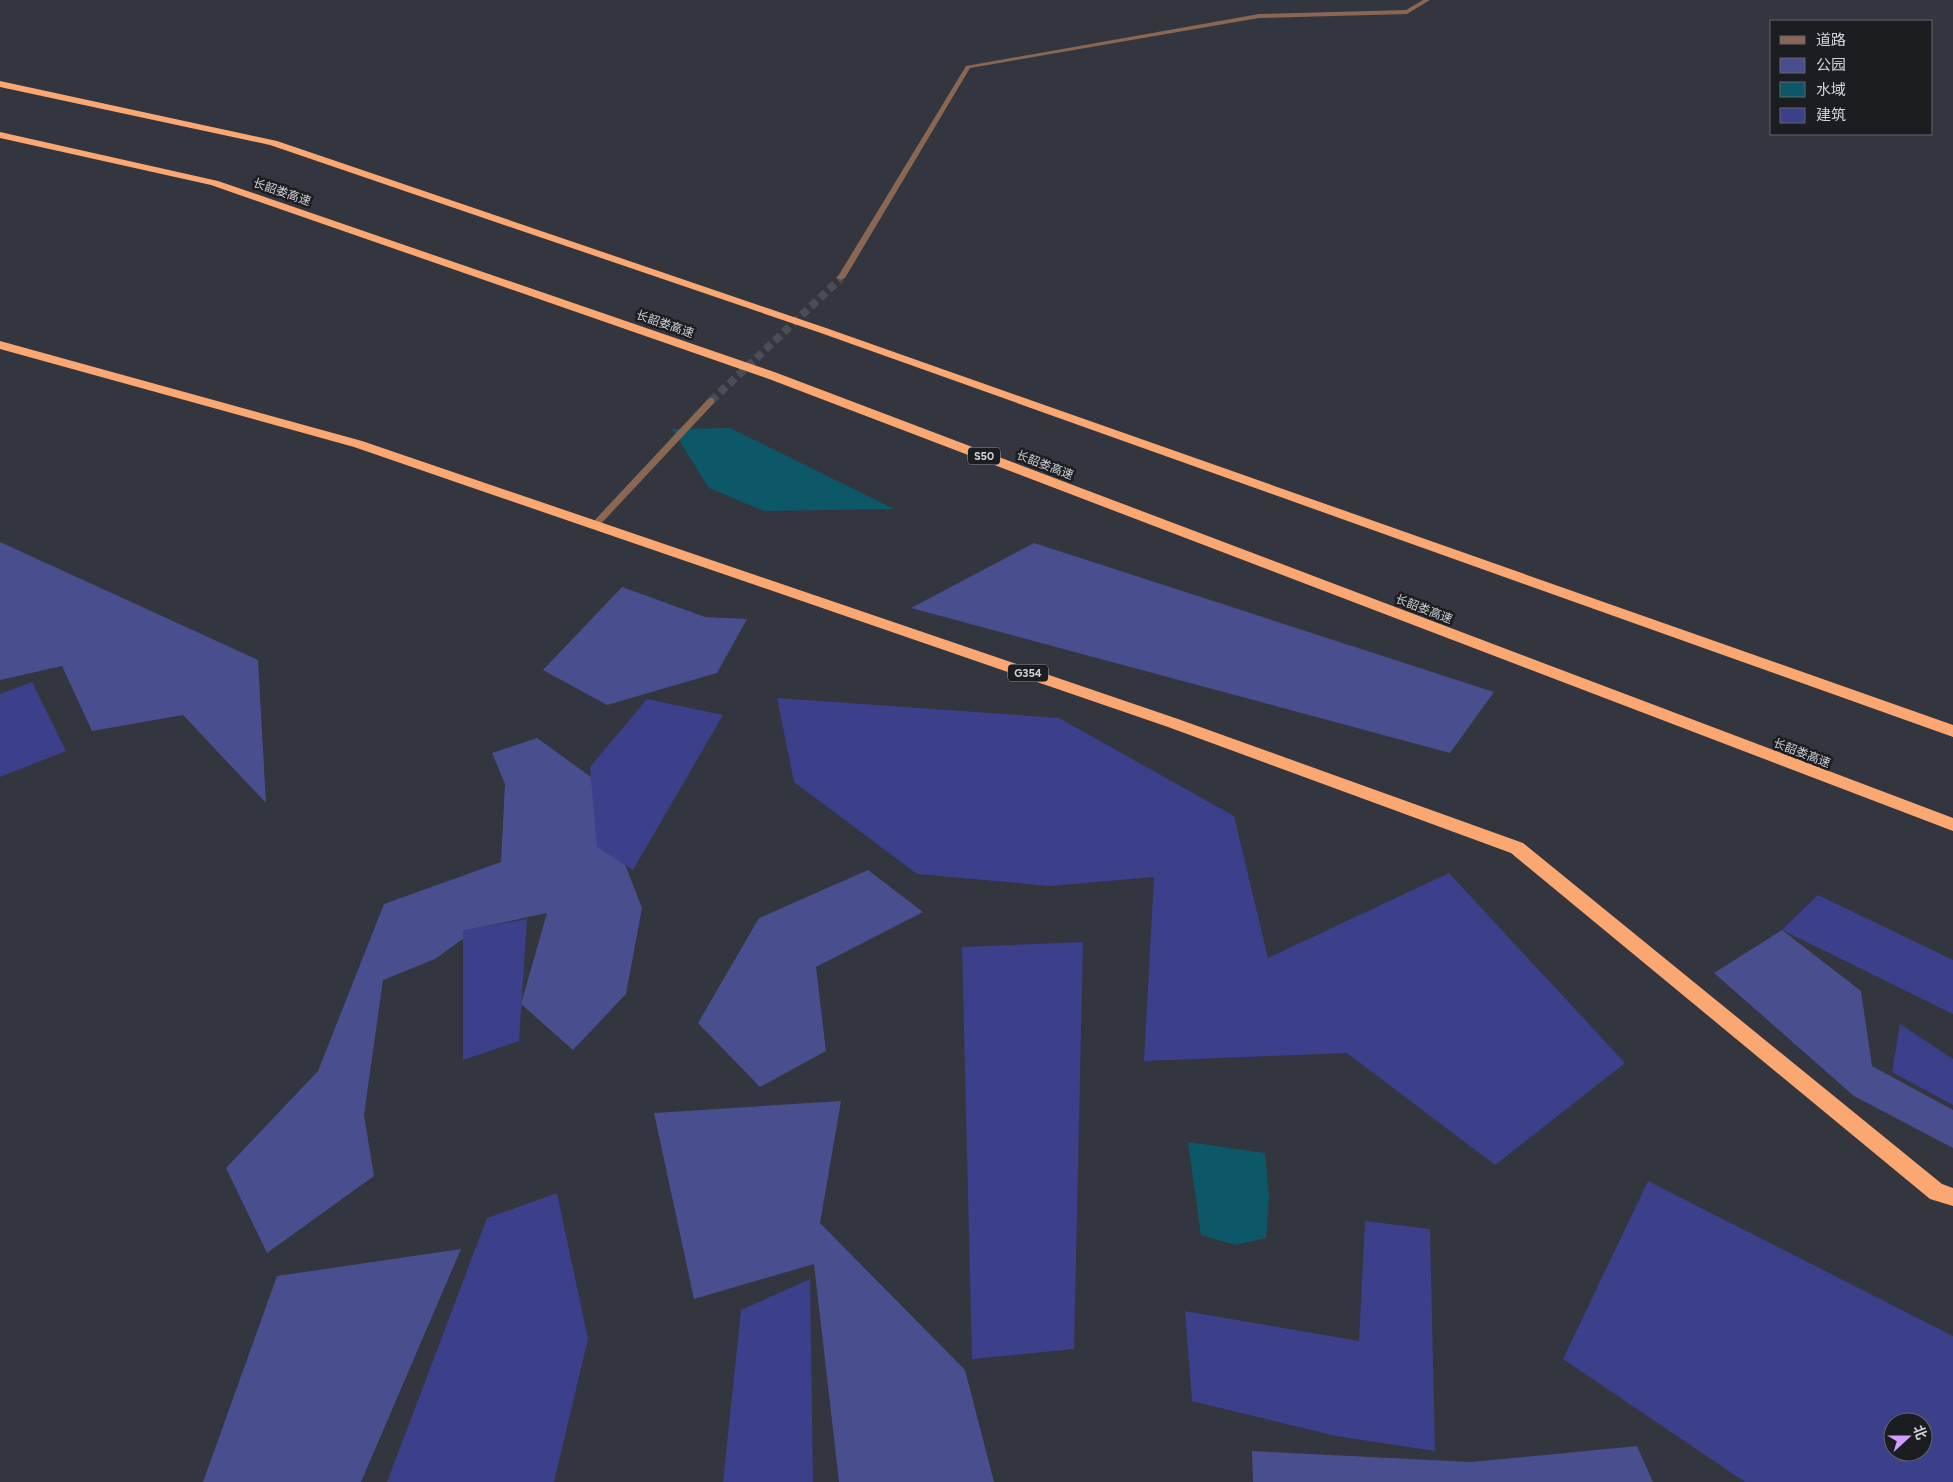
<svg xmlns="http://www.w3.org/2000/svg" width="1953" height="1482" viewBox="0 0 1953 1482" font-family="Figtree,'Noto Sans SC',sans-serif">
  <style>
    .green { fill: #494e8e }
    .water { fill: #0c5869 }
    .building { fill: #3c3f89; fill-rule: evenodd }
    .lines { fill: none; stroke-linecap: round; stroke-linejoin: round }
    .street-tunnel { stroke: #4b4d56; stroke-width: 8; stroke-dasharray: 8 4.5; stroke-linecap: butt }
    .street { fill: #896752; fill-rule: evenodd }
    .highway { fill: #faa771; fill-rule: evenodd }
    .labels { text-anchor: middle; dominant-baseline: central; stroke-width: 5; stroke-linejoin: round; paint-order: stroke }
    .shield { fill: #1c1d21; stroke: #9a9ca1; stroke-width: 1 }
    .shield-label { font-size: 11px; font-weight: bold; fill: #d0d2d8 }
    .street-label { font-size: 12px; fill: #d0d2d8; stroke: #1c1d21 }
  </style>
  <rect width="100%" height="100%" fill="#33353f"/>
  <path class="green" d="M0,542L258,660L266,803L183,715L92,731L62,666L0,680Z
    M1034,543L1494,692L1450,753L911,608Z
    M622,587L705,617L747,619L717,673L607,705L543,670Z
    M537,738L591,777L642,908L626,994L573,1050L521,1004L547,913L478,928L435,959L383,980L364,1115L374,1176L267,1253L226,1168L318,1071L384,904L501,862L505,784L492,753Z
    M868,870L923,912L816,967L826,1051L760,1087L698,1023L759,918Z
    M1782,930L1861,991L1872,1066L1953,1110V1148L1854,1096L1714,973Z
    M841,1101L820,1223L965,1370L994,1482H839L814,1264L694,1299L654,1113Z
    M461,1249L361,1482H203L277,1276Z
    M1637,1446L1653,1482H1253L1252,1451L1471,1462Z"/>
  <path class="water" d="M730,428L894,509L764,511L709,488L672,429Z
    M1188,1142L1265,1153L1269,1197L1266,1238L1235,1245L1201,1235Z"/>
  <path class="building" d="M32,682L66,751L0,777V694Z
    M777,698L1059,718L1234,816L1268,958L1449,873L1625,1063L1495,1165L1347,1053L1144,1061L1154,877L1050,886L917,874L794,782Z
    M647,699L723,715L633,870L597,847L590,767Z
    M1818,895L1953,960V1014L1782,930Z
    M527,919L519,1041L463,1060V930Z
    M1083,942L1074,1349L972,1359L962,947Z
    M1900,1024L1953,1059V1105L1892,1072Z
    M1648,1181L1953,1336V1482H1745L1563,1359ZM1893,1422H1923V1452H1893Z
    M557,1193L588,1339L554,1482H387L487,1218Z
    M1365,1221L1430,1229L1435,1451L1336,1436L1192,1401L1185,1311L1359,1341Z
    M810,1279L813,1482H723L741,1310Z"/>
  <g class="lines">
    <path class="street-tunnel" d="M711,401L841,278"/>
    <path class="street" d="M1423,0H1430L1407,14L1259,18L970,68L845,278L841,280L837,278L966,66L1259,14L1406,10Z
      M711,398L714,399V403L598,527H592L591,525L592,523L708,399Z"/>
    <path class="highway" d="M0,81L277,141L826,328L1953,725V737L818,332L270,145L0,87Z
      M0,132L218,181L777,373L1953,818V831L769,379L211,185L0,138Z
      M0,341L362,441L1178,719L1523,843L1942,1184L1953,1188V1206L1930,1199L1511,853L1168,727L354,447L0,349Z"/>
  </g>
  <g class="labels">
    <g class="shield">
      <rect x="968" y="447.5" width="32" height="17" rx="4"/>
      <rect x="1008" y="664.5" width="40" height="17" rx="4"/>
    </g>
    <g class="shield-label">
      <text x="984" y="456">S50</text>
      <text x="1028" y="673">G354</text>
    </g>
    <g class="street-label">
      <text transform="translate(282 192) rotate(19)">长韶娄高速</text>
      <text transform="translate(665 324) rotate(19)">长韶娄高速</text>
      <text transform="translate(1045 465) rotate(21)">长韶娄高速</text>
      <text transform="translate(1424 609) rotate(21)">长韶娄高速</text>
      <text transform="translate(1802 753) rotate(21)">长韶娄高速</text>
    </g>
  </g>
  <rect x="1770" y="20" width="162" height="115" fill="#1c1d21" stroke="#64656a"/>
  <rect x="1780" y="36" width="25" height="8" fill="#896752" stroke="#64656a"/>
  <text x="1816" y="45" font-size="15" fill="#d0d2d8">道路</text>
  <rect x="1780" y="58" width="25" height="15" fill="#494e8e" stroke="#64656a"/>
  <text x="1816" y="70" font-size="15" fill="#d0d2d8">公园</text>
  <rect x="1780" y="82" width="25" height="15" fill="#0c5869" stroke="#64656a"/>
  <text x="1816" y="95" font-size="15" fill="#d0d2d8">水域</text>
  <rect x="1780" y="108" width="25" height="15" fill="#3c3f89" stroke="#64656a"/>
  <text x="1816" y="120" font-size="15" fill="#d0d2d8">建筑</text>
  <g transform="translate(1908 1437) rotate(69)"><circle r="24" fill="#1c1d21" stroke="#64656a"/>
  <path d="M0-4L9 19L0 12L-9 19Z" fill="#d29dfd"/>
  <text y="-8" font-size="14" font-weight="bold" text-anchor="middle" fill="#d0d2d8">北</text>
  </g>
</svg>
